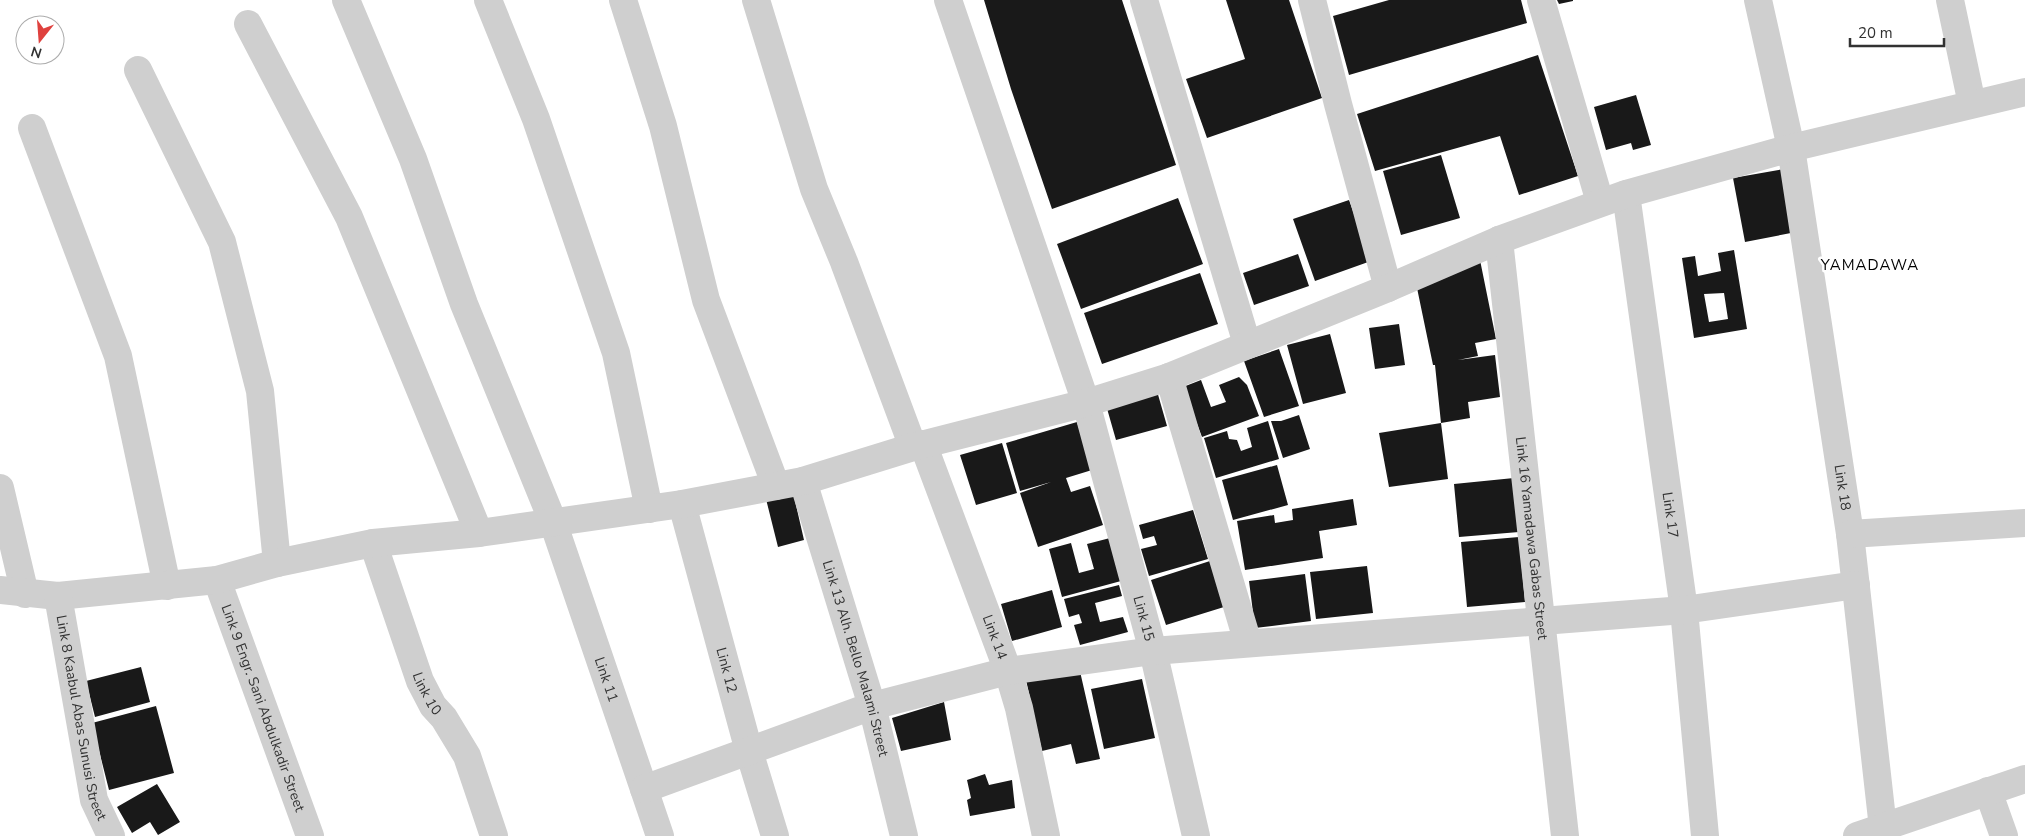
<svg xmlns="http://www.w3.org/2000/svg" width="2025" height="836" viewBox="0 0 2025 836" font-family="'Nunito Sans',sans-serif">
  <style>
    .building { fill: #191919; fill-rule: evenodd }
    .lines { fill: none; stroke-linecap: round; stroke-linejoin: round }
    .minor { stroke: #cfcfcf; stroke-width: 28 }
    .labels { text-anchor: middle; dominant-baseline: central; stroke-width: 5; stroke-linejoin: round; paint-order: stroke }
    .street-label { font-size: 14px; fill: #323232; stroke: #fff }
    .neighbourhood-label { font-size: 15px; letter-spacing: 1px; fill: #000; stroke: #fff }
  </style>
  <rect width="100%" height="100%" fill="#fff"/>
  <path class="building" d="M984,0H1122L1176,165L1052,209L1011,89Z
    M1226,0H1289L1322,98L1207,138L1186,79L1245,59Z
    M1389,0H1521L1527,23L1349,75L1333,16Z
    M1557,0H1573V1L1559,4Z
    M1538,55L1578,176L1519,195L1500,136L1375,171L1357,114Z
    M1636,95L1651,145L1633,150L1631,143L1606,150L1594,107Z
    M1441,155L1460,218L1401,235L1383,171Z
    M1784,169L1796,232L1745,242L1733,178Z
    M1178,198L1203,264L1081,309L1057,244Z
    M1349,200L1371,261L1315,281L1293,219Z
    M1734,250L1747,329L1694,338L1682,258L1695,256L1698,276L1721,271L1718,253ZM1724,293L1728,319L1709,322L1704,294Z
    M1298,254L1309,286L1254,305L1243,273Z
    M1480,260L1496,339L1475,343L1478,356L1458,360L1495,355L1500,397L1468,402L1470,418L1441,423L1435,365H1433L1417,288Z
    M1200,273L1218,324L1102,364L1084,313Z
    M1399,324L1405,365L1375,369L1369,328Z
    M1330,334L1346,393L1303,404L1287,345Z
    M1279,349L1299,406L1264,417L1244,361Z
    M1239,377L1247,385L1259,416L1202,437L1183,387L1201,380L1211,407L1226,402L1219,385Z
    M1157,391L1167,426L1116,440L1106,405Z
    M1299,415L1310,449L1283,458L1271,421H1281Z
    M1268,421L1279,459L1216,478L1204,438L1227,431L1229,439L1237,440L1241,451L1252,447L1247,428Z
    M1077,422L1092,470L1066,478L1071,492L1090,486L1103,525L1038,547L1020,493L1051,482L1020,491L1006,443Z
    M1441,423L1448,479L1389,487L1379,433Z
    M1002,443L1017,493L976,505L960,455Z
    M1277,465L1288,505L1233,520L1222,480Z
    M1514,478L1519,532L1459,537L1454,484Z
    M793,492L804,540L778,547L766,499Z
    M1353,499L1357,525L1319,531L1323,558L1245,570L1237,521L1274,515L1275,523L1293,520L1292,509Z
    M1193,510L1208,559L1149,576L1141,549L1157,545L1154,536L1143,539L1139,525Z
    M1519,537L1525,602L1467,607L1461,542Z
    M1110,538L1121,581L1062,597L1049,549L1071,543L1079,573L1094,569L1087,544Z
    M1210,561L1224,607L1166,625L1151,580Z
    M1367,566L1373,613L1316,619L1310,572Z
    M1305,574L1311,621L1255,628L1249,581Z
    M1119,585L1122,596L1095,603L1100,622L1123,617L1128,632L1080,645L1074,625L1082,623L1079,614L1069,617L1064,599Z
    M1052,590L1062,627L1012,641L1001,604Z
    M141,667L150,702L95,717L86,681Z
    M1079,667L1100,759L1076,764L1071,744L1042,751L1026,680Z
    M1142,679L1155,738L1104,749L1091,689Z
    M944,702L951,740L901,751L892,718Z
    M156,706L174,773L109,790L92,723Z
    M985,774L989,785L1012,780L1015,808L970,816L967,800L971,798L967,780Z
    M157,784L180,822L158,835L150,822L132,833L117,807Z"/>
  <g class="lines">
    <g class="minor">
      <path id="s1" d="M346,0L413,159L464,304L553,522L660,836"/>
      <path d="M488,0L536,119L616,353L649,509"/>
      <path d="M623,0L663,126L706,300L776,486"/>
      <path d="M756,0L814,189L844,262L913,447"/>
      <path id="s2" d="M948,0L1086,403L1153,651L1196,836"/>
      <path d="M1144,0L1247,344"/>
      <path d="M1312,0L1338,104L1388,288"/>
      <path d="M1541,0L1600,202"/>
      <path id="s3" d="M1758,0L1791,148L1850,534L1883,828"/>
      <path d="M1950,0L1972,104"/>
      <path d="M248,24L349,217L479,533"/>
      <path d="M138,70L222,242L260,391L277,563"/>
      <path d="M32,128L118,356L167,586"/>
      <path id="s4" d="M1626,194L1684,610L1705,836"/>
      <path id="s5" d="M1499,240L1565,836"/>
      <path d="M1169,377L1248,643"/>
      <path id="s6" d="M923,444L1008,671L1019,708L1046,836"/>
      <path id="s7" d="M803,481L872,706L904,836"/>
      <path d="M0,488L25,594"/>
      <path id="s8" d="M682,504L749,751L775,836"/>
      <path d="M1850,534L2025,523"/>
      <path id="s9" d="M373,543L420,681L433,706L444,718L467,756L494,836"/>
      <path id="s10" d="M217,580L310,836"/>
      <path d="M0,590L58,596L217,580L277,563L373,543L479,533L682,504L803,481L913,447L1086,403L1169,377L1388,288L1499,240L1626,194L1791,148L2025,92"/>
      <path id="s11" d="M58,596L94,800L111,836"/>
      <path d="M644,789L872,706L1008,671L1153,651L1684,610L1856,585"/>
      <path d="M1988,791L2004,836"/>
      <path d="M1857,836L2025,779"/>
    </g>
  </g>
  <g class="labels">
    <g class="street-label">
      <text stroke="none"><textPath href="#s3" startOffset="495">Link 18</textPath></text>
      <text stroke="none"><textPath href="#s4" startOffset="324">Link 17</textPath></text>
      <text stroke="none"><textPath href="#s5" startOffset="300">Link 16 Yamadawa Gabas Street</textPath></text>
      <text stroke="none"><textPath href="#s2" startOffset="649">Link 15</textPath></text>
      <text stroke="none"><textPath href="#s6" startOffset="206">Link 14</textPath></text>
      <text stroke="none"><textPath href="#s7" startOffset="185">Link 13 Alh. Bello Malami Street</textPath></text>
      <text stroke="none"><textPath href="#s8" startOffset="172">Link 12</textPath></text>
      <text stroke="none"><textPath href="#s1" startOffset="728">Link 11</textPath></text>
      <text stroke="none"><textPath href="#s9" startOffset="160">Link 10</textPath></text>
      <text stroke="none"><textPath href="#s10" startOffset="136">Link 9 Engr. Sani Abdulkadir Street</textPath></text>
      <text stroke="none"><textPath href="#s11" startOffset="124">Link 8 Kaabul Abas Sunusi Street</textPath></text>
    </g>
    <g class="neighbourhood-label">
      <text x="1870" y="265">YAMADAWA</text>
    </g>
  </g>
  <g transform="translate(40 40) rotate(197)"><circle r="24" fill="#ffffff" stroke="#adadad"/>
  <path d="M0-4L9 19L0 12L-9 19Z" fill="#df413e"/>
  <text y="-8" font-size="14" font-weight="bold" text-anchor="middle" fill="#323232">N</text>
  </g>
  <path d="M1850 38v8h94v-8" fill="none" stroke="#323232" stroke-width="2.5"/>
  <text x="1858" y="38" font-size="15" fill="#323232" stroke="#ffffff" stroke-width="4" paint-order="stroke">20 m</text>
</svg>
